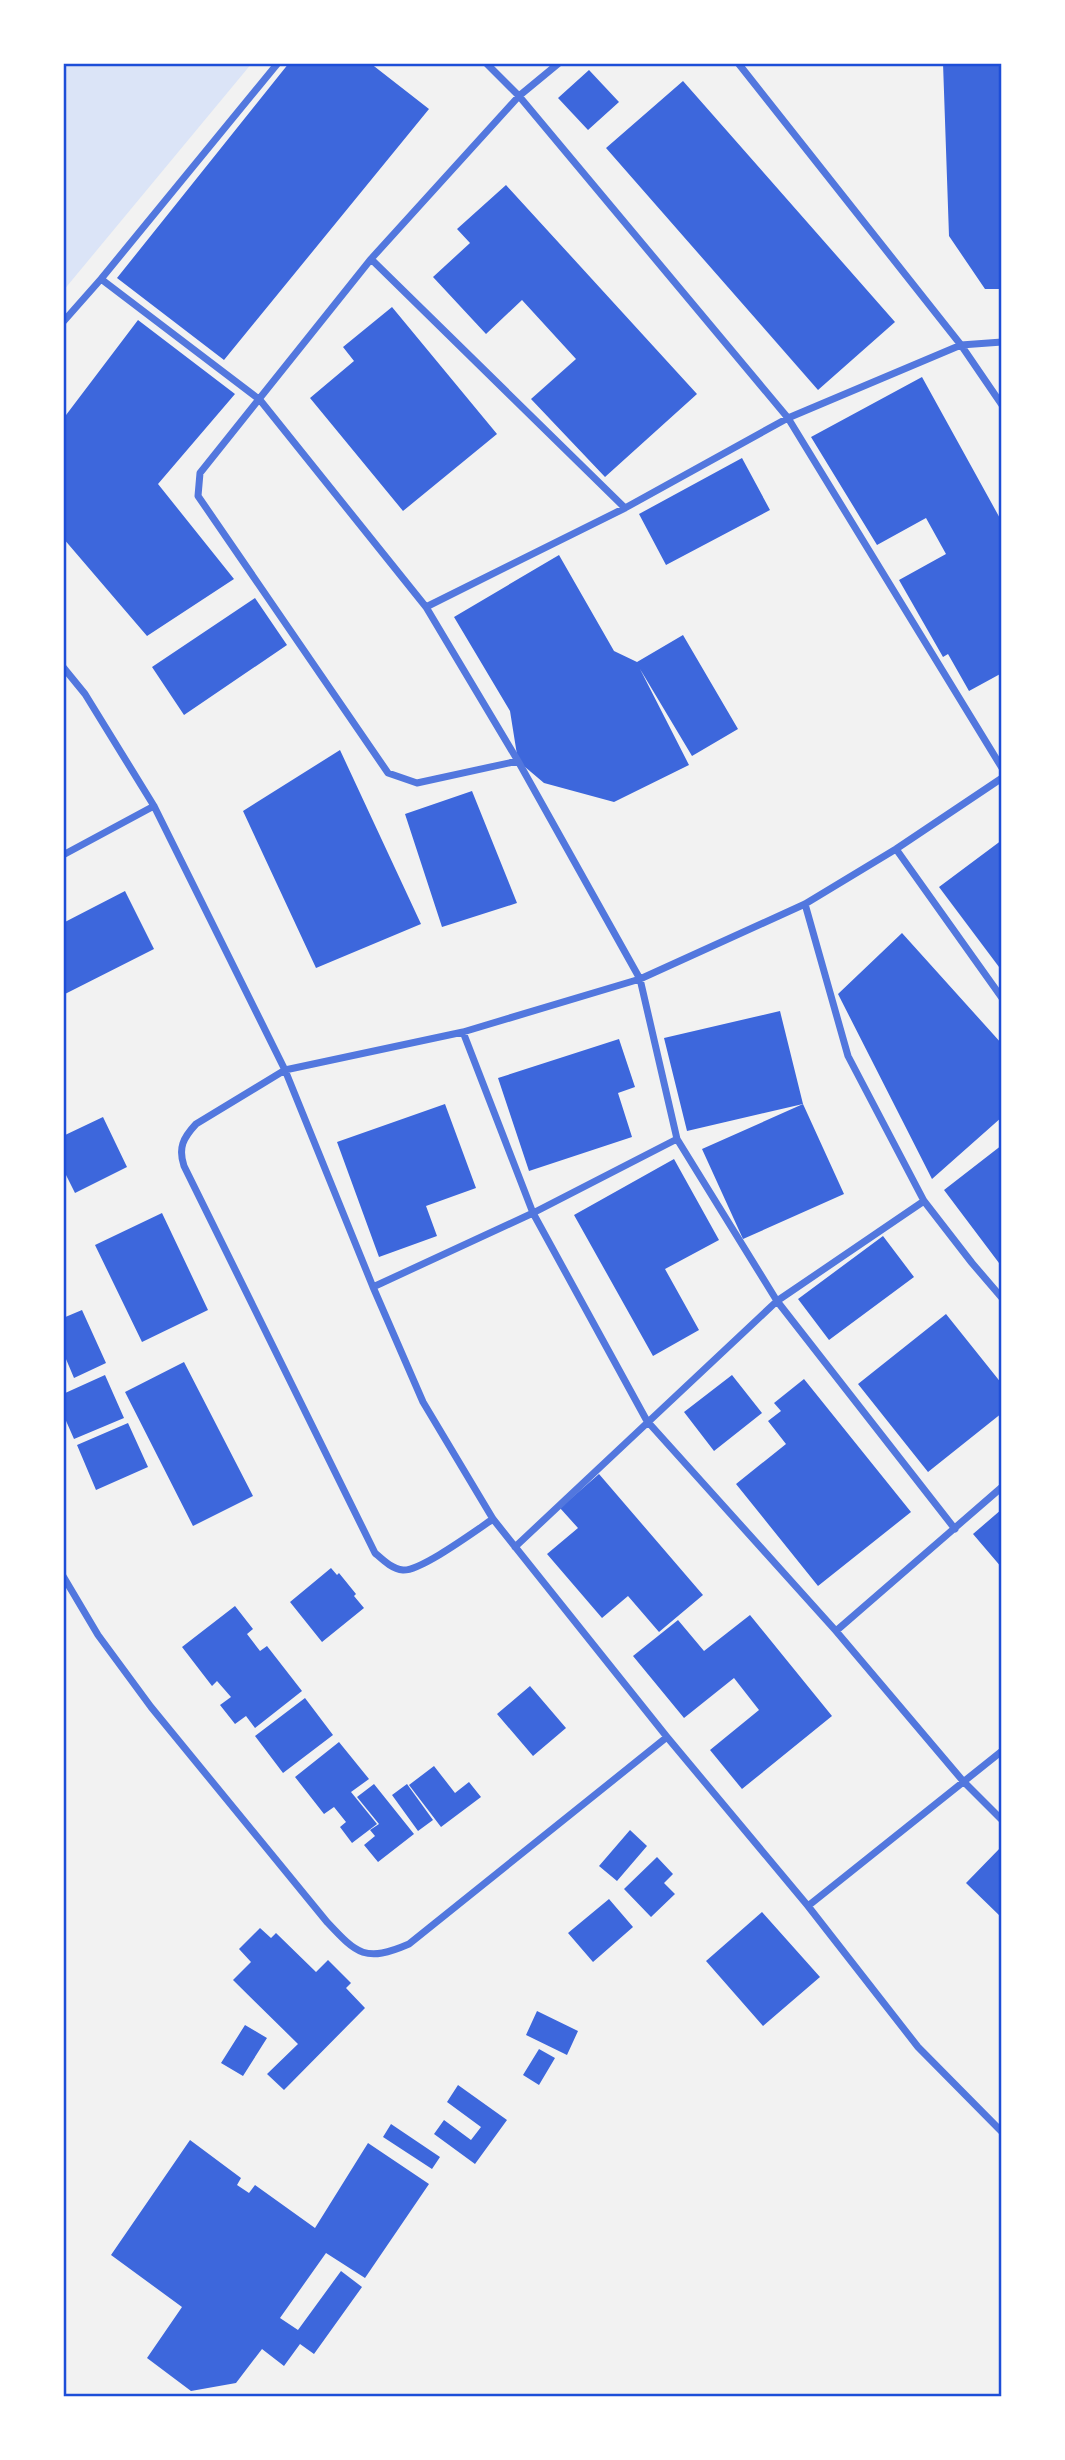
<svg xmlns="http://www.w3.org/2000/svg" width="1065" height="2460" viewBox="0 0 1065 2460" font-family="'Alegreya Sans',sans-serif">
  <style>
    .green { fill: #dbe4f7 }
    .building { fill: #3d67dc }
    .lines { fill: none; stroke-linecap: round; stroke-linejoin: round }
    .minor { stroke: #5277de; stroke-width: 7 }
    .neatline { fill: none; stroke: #1d4ed8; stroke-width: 2.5 }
  </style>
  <rect width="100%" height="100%" fill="#f2f2f2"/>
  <path class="green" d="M63,63H252L63,291Z"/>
  <path class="building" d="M289,63H370L429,109L224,360L117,278Z
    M943,63H1002V289H985L949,236Z
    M589,70L619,102L588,130L558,98Z
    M683,81L895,322L818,390L606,148Z
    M506,185L697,394L605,477L531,399L576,359L522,300L486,334L433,277L470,243L457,229Z
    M392,307L497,434L403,511L310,398L354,361L343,347Z
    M138,320L235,394L158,484L234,579L147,636L63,538V419Z
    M922,377L1002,522V673L969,691L948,654L943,657L899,580L946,554L926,518L877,545L811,437Z
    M742,458L770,510L666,565L639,514Z
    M559,555L614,651L637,662L683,635L738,729L692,756L640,669L689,765L614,802L544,783L518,761L510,711L454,617Z
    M255,598L287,645L184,715L152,667Z
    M340,750L421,924L316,968L243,811Z
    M472,791L517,903L442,927L405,814Z
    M1002,840V971L939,887Z
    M125,891L154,949L63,995V923Z
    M902,933L1002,1044V1117L932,1179L838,994Z
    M780,1011L803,1104L687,1131L664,1038Z
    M619,1039L635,1087L618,1093L632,1137L529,1171L498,1078Z
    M445,1104L476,1188L426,1206L437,1236L379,1257L337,1142Z
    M803,1104L844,1194L743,1239L702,1149Z
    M103,1117L127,1167L75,1193L63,1169V1136Z
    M1002,1145V1267L944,1190Z
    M674,1159L719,1240L665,1269L699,1330L653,1356L574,1215Z
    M162,1213L208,1310L142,1342L95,1245Z
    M883,1236L914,1277L829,1340L798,1299Z
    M82,1310L106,1363L74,1378L63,1352V1318Z
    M946,1314L1002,1384V1413L928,1472L858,1384Z
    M184,1362L253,1496L193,1526L125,1392Z
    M105,1375L124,1418L74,1439L63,1414V1394Z
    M732,1375L762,1413L714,1451L684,1412Z
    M804,1379L911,1512L818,1586L736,1484L786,1444L768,1421L781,1411L774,1403Z
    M128,1423L148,1467L96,1490L77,1445Z
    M599,1474L703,1595L659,1632L628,1596L602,1618L547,1554L578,1528L560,1508Z
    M1002,1509V1568L973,1534Z
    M331,1568L337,1575L339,1573L356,1594L354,1596L364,1608L322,1642L290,1602Z
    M235,1606L253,1629L247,1634L260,1651L267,1646L302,1691L255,1728L246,1716L235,1724L220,1705L231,1697L217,1681L212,1686L182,1647Z
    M750,1615L832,1716L742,1789L710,1750L759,1710L734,1678L684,1718L633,1656L678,1620L704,1651Z
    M530,1686L566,1728L533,1756L497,1714Z
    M305,1698L333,1735L283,1773L255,1736Z
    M339,1742L369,1779L351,1792L377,1824L352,1843L340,1827L346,1822L334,1807L324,1814L295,1777Z
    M434,1766L455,1793L469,1782L481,1797L441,1827L409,1785Z
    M374,1784L414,1834L378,1862L364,1845L375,1836L370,1830L379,1824L357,1797Z
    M407,1784L433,1820L418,1831L392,1795Z
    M630,1830L647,1846L617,1881L599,1866Z
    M1002,1846V1918L966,1883Z
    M657,1857L673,1874L664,1883L675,1894L651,1917L624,1889Z
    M609,1899L633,1927L593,1962L568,1933Z
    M762,1912L820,1977L763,2026L706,1961Z
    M260,1928L271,1938L276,1933L316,1972L328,1960L351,1983L346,1988L365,2008L284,2090L267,2074L298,2044L233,1980L251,1962L239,1949Z
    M537,2011L578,2031L567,2055L526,2035Z
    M245,2025L267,2038L243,2076L221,2063Z
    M539,2049L555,2058L539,2085L523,2075Z
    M458,2085L507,2120L475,2164L434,2134L444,2120L471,2140L481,2127L447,2102Z
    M391,2124L440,2157L432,2169L383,2137Z
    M190,2140L241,2178L237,2185L249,2193L255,2185L315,2228L368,2143L429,2184L365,2278L326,2253L280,2318L298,2330L341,2271L362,2287L314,2354L300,2344L284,2366L262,2349L236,2383L191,2391L147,2358L182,2307L111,2255Z"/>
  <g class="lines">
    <path class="minor" d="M486,63L519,96L788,418L1002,768
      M738,63L961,345L1002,405
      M371,259L625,508
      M101,279L260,400L426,607L518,761L640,979L677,1139L777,1301L955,1529
      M63,322L101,279L278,63
      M426,607L625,508L788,418L961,345L1002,342
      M63,667L85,694L154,806L285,1070L373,1287L423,1402L493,1519L667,1737L808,1906L918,2047L1002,2132
      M518,761L417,783L388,773L198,496L200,473L371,259L519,96L559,63
      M896,849L1002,998
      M63,855L154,806
      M805,904L848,1056L924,1201L972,1263L1002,1298
      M463,1032L533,1213L647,1421L836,1631L963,1781L1002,1820
      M373,1287L533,1213L677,1139
      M493,1519C475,1531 421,1571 403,1570C392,1569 383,1560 375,1553L184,1166C178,1148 183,1138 196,1124L285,1070L463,1032L640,979L805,904L896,849L1002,778
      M515,1547L777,1301L924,1201
      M63,1576L98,1635L151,1707L327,1922C357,1954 365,1963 409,1944L667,1737
      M836,1631L1002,1487
      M808,1906L1002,1751"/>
  </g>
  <rect width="1065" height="2460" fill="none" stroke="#ffffff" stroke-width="130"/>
  <rect x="65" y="65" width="935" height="2330" class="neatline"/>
</svg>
